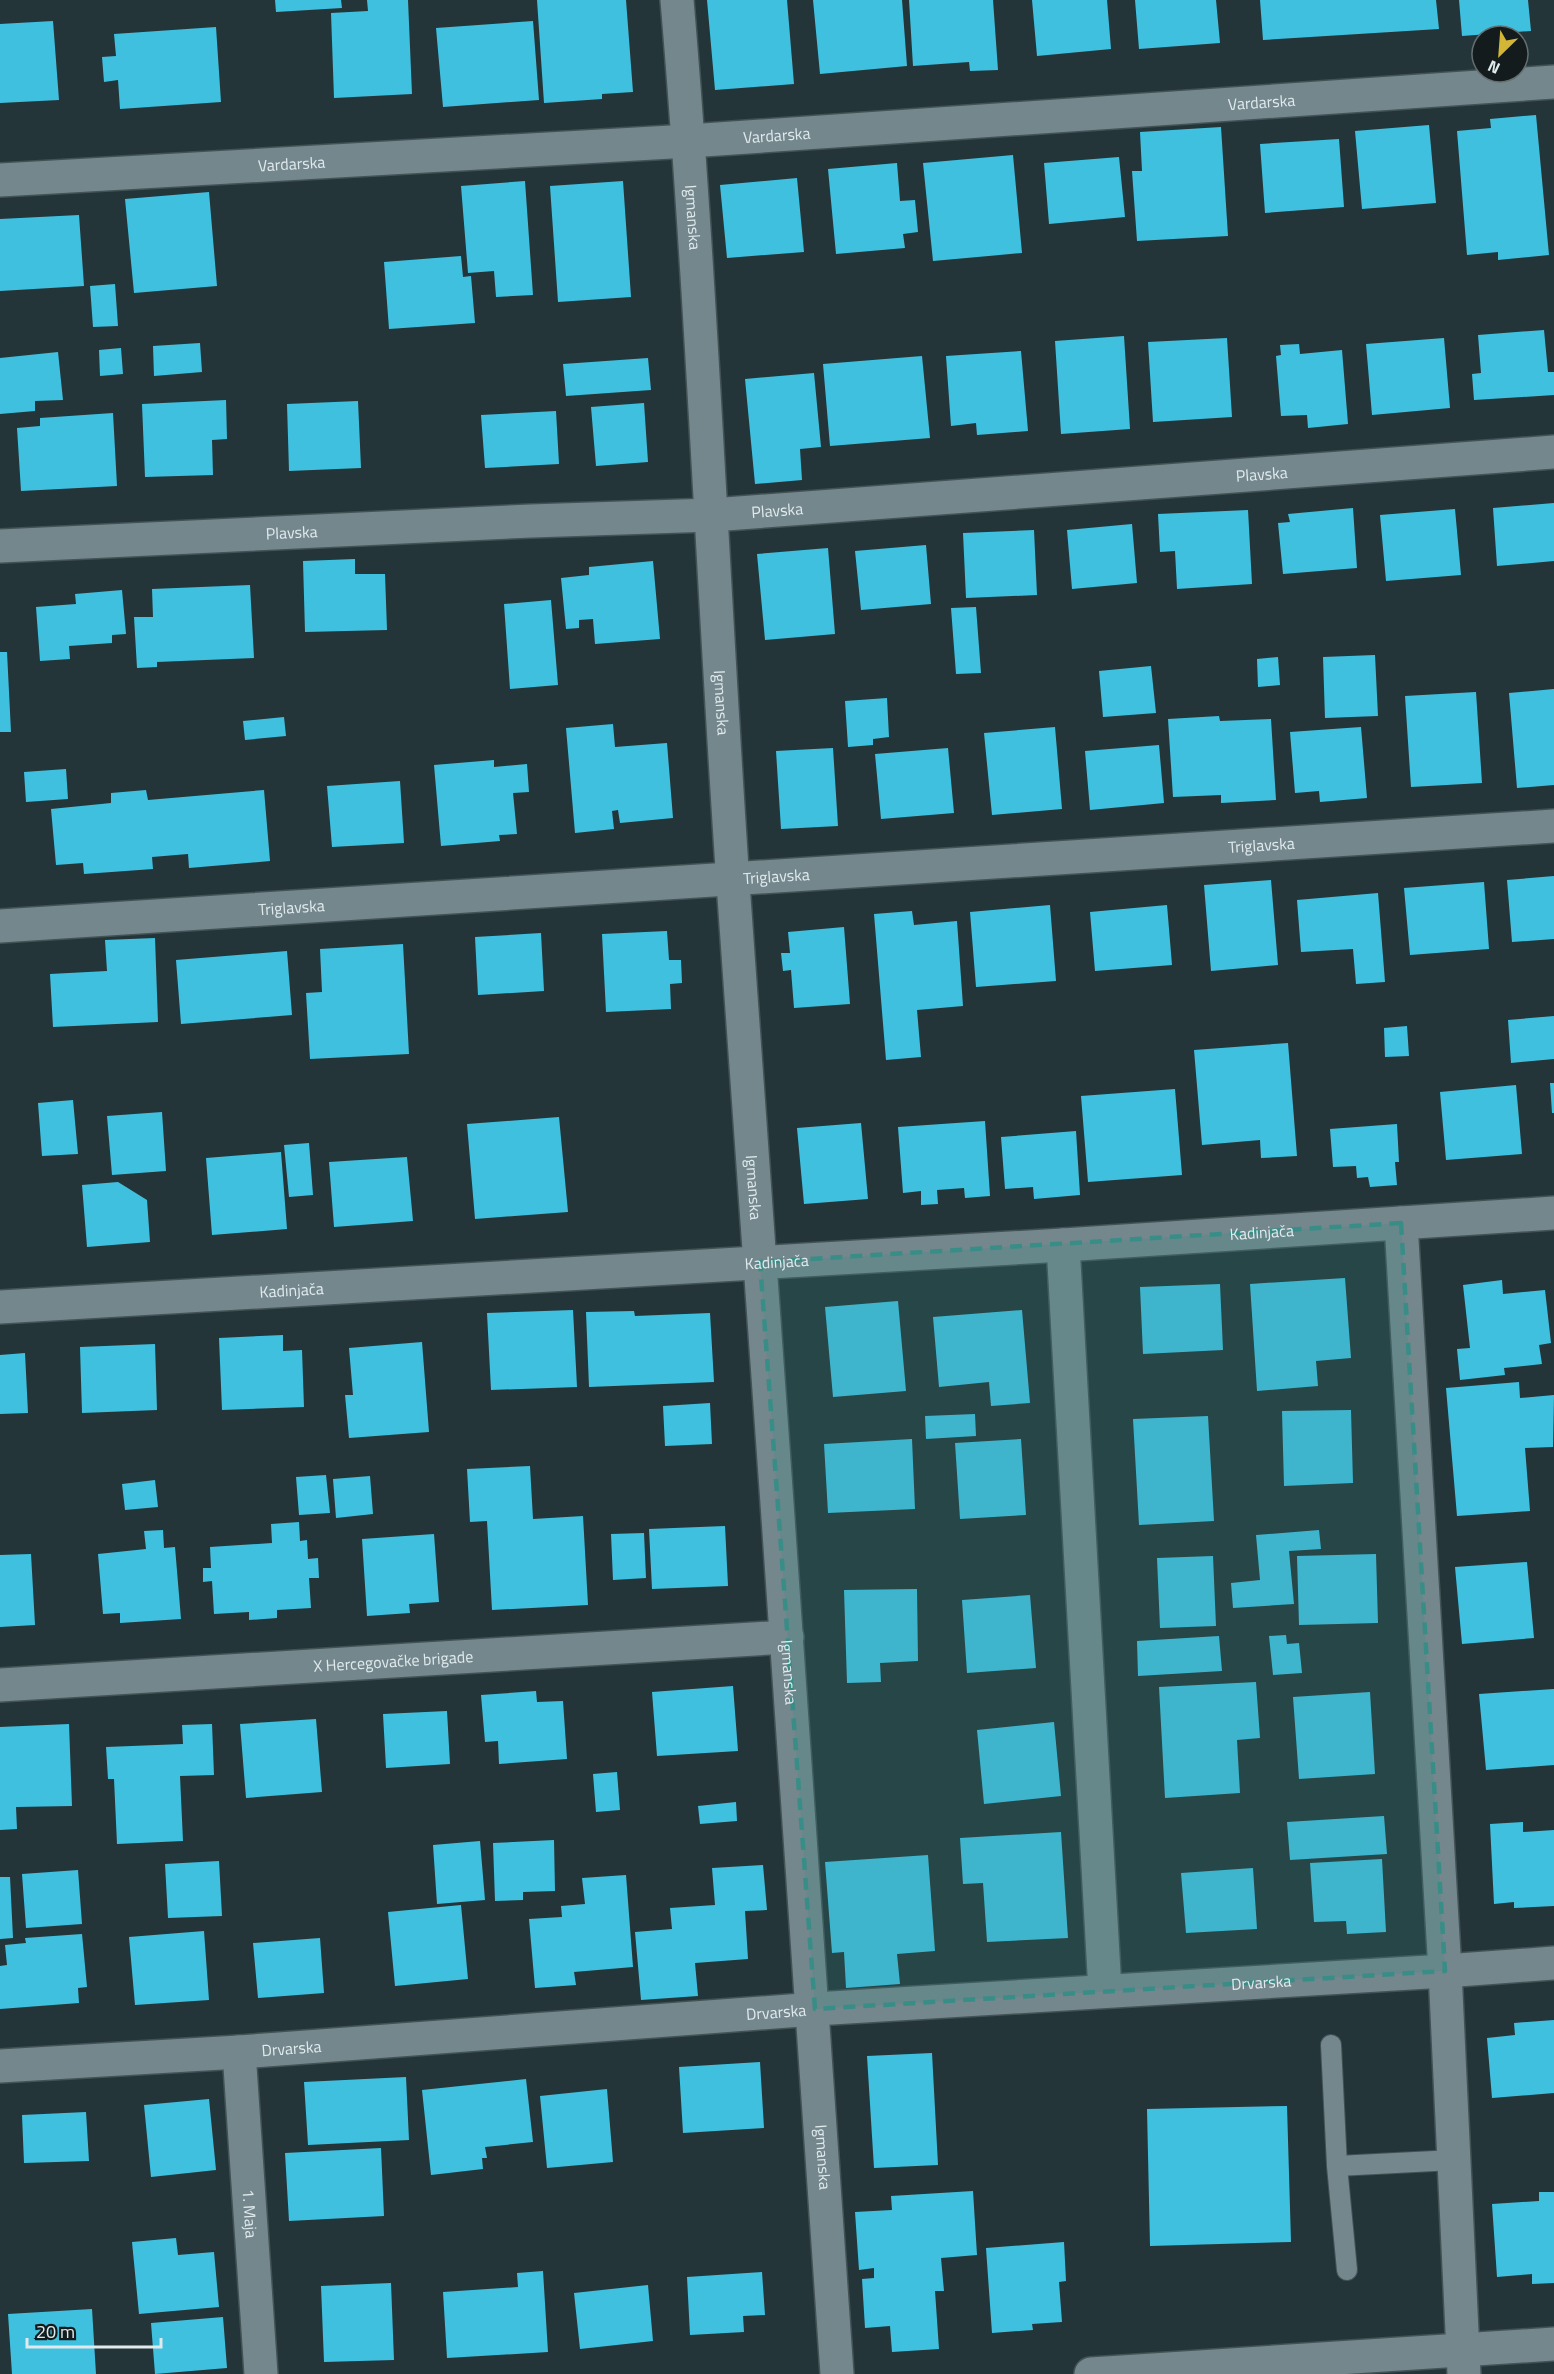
<svg xmlns="http://www.w3.org/2000/svg" width="1554" height="2374" viewBox="0 0 1554 2374" font-family="'Titillium Web',sans-serif">
  <style>
    .building { fill: #40c0df }
    .lines { fill: none; stroke-linecap: round; stroke-linejoin: round }
    .service-casing { stroke: #435255; stroke-width: 22 }
    .minor-casing { stroke: #435255; stroke-width: 36 }
    .secondary-casing { stroke: #435255; stroke-width: 36 }
    .service { stroke: #74878d; stroke-width: 20 }
    .minor { stroke: #74878d; stroke-width: 33 }
    .secondary { stroke: #74878d; stroke-width: 33 }
    .marked { fill: #398d87; fill-opacity: 0.2; stroke: #398d87; stroke-width: 4.5; stroke-dasharray: 12 8; stroke-linejoin: round }
    .labels { text-anchor: middle; dominant-baseline: central; stroke-width: 6; stroke-linejoin: round; paint-order: stroke }
    .street-label { font-size: 16px; fill: #e0eaed; stroke: #131b1d }
  </style>
  <rect width="100%" height="100%" fill="#243539"/>
  <path class="building" d="M275,0H341L342,8L276,12Z
    M367,0H408L412,94L334,98L331,13L368,11Z
    M537,0H626L633,92L602,94V99L544,103Z
    M707,0H787L794,84L715,90Z
    M813,0H902L907,66L820,74Z
    M909,0H993L998,70L970,71L969,62L913,66Z
    M1032,0H1107L1111,49L1037,56Z
    M1135,0H1216L1220,43L1139,49Z
    M1260,0H1436L1439,29L1263,40Z
    M1459,0H1528L1531,31L1462,36Z
    M53,21L59,100L0,103V24Z
    M533,21L539,100L443,107L436,28Z
    M216,27L221,102L120,109L118,80L104,82L102,57L116,56L114,34Z
    M1536,115L1549,255L1498,260V252L1467,255L1457,131L1491,128L1490,119Z
    M1429,125L1436,203L1362,209L1355,131Z
    M1221,127L1228,236L1137,241L1132,171H1142L1140,132Z
    M1339,139L1344,207L1265,213L1260,144Z
    M1013,155L1022,253L933,261L923,163Z
    M1119,157L1125,217L1049,224L1044,163Z
    M897,163L900,201L915,200L918,232L903,234L905,248L836,254L828,169Z
    M797,178L804,252L727,258L720,185Z
    M525,181L533,295L496,297L494,271L468,273L461,186Z
    M623,181L631,297L558,302L550,186Z
    M209,192L217,286L134,293L125,199Z
    M79,215L84,286L0,291V219Z
    M461,256L463,277L471,276L475,323L389,329L384,262Z
    M115,284L118,326L93,327L90,286Z
    M1544,330L1548,372H1554V395L1474,400L1472,374L1481,373L1478,335Z
    M1124,336L1130,429L1061,434L1055,341Z
    M1227,338L1232,417L1153,422L1148,342Z
    M1444,338L1450,408L1372,415L1366,344Z
    M200,343L202,372L154,376L153,346Z
    M1299,344L1300,354L1342,350L1348,424L1308,428L1307,415L1281,416L1276,356L1281,355L1280,345Z
    M121,348L123,374L100,376L99,350Z
    M1021,351L1028,431L977,435L976,423L951,426L946,356Z
    M58,352L63,400L35,401V411L0,414V358Z
    M922,356L930,438L830,446L823,364Z
    M648,358L651,390L566,396L563,364Z
    M814,373L821,447L800,449L802,480L755,484L745,379Z
    M226,400L227,439L212,440L213,475L145,477L142,404Z
    M358,401L361,468L289,471L287,404Z
    M644,403L648,462L596,466L591,407Z
    M556,411L559,464L485,468L481,415Z
    M113,413L117,486L21,491L17,428L40,426V418Z
    M1554,503V561L1497,566L1493,508Z
    M1353,508L1357,568L1283,574L1278,523L1290,522L1288,514Z
    M1455,509L1461,575L1386,581L1380,515Z
    M1248,510L1252,584L1177,589L1175,551L1160,552L1158,514Z
    M1132,524L1137,583L1072,589L1067,530Z
    M1034,530L1037,595L966,598L963,533Z
    M926,545L931,604L861,610L855,551Z
    M828,548L835,634L765,640L757,554Z
    M355,559V574H385L387,630L305,632L303,561Z
    M653,561L660,639L595,644L593,619L579,620V628L566,629L561,578L589,575V567Z
    M250,585L254,658L157,662V667L137,668L134,617H153L152,589Z
    M122,590L126,634L112,635V643L69,646L70,659L40,661L36,607L76,604L75,594Z
    M551,600L558,685L510,689L504,604Z
    M976,607L981,673L956,674L951,608Z
    M0,652H7L11,732H0Z
    M1375,655L1378,716L1325,718L1323,657Z
    M1278,657L1280,685L1258,687L1257,659Z
    M1151,666L1156,713L1103,717L1099,671Z
    M1554,689V785L1517,788L1509,693Z
    M1476,692L1482,783L1411,787L1405,696Z
    M887,698L889,737L873,739V745L848,747L845,701Z
    M1219,716L1220,721L1271,719L1276,800L1221,803V795L1173,797L1168,719Z
    M284,717L286,736L245,740L243,721Z
    M613,724L615,747L667,743L673,818L620,823L618,810L612,811L614,829L575,833L566,728Z
    M1055,727L1062,809L992,815L984,733Z
    M1361,727L1367,798L1320,802L1319,791L1295,793L1290,732Z
    M1159,745L1164,803L1090,810L1085,751Z
    M833,748L838,826L781,829L776,751Z
    M948,748L954,813L881,819L875,754Z
    M494,760V767L527,764L529,792L513,793L517,834L499,835L500,841L441,846L434,765Z
    M66,769L68,799L26,802L24,772Z
    M400,781L404,843L332,847L327,786Z
    M146,790L148,800L264,790L270,861L189,868L188,854L152,857L153,869L84,874L83,863L56,865L51,809L111,803V793Z
    M1554,876V939L1512,942L1507,880Z
    M1271,880L1278,965L1211,971L1204,885Z
    M1484,882L1489,949L1410,955L1404,888Z
    M1378,893L1385,982L1356,984L1353,949L1301,952L1297,900Z
    M1050,905L1056,981L976,987L970,912Z
    M1167,905L1172,965L1095,971L1090,912Z
    M912,911L914,925L957,921L963,1006L917,1010L921,1057L886,1060L874,914Z
    M844,927L850,1004L794,1008L791,970L783,971L781,953H790L788,932Z
    M667,931L669,960H681L682,983L670,984L671,1009L606,1012L602,934Z
    M541,933L544,991L478,995L475,937Z
    M155,938L158,1022L53,1027L50,974L107,971L105,940Z
    M403,944L409,1054L310,1059L306,993L322,992L320,949Z
    M287,951L292,1015L181,1024L176,960Z
    M1554,1016V1059L1511,1063L1508,1020Z
    M1407,1026L1409,1056L1385,1057L1384,1028Z
    M1288,1043L1297,1156L1261,1158L1260,1140L1202,1145L1194,1050Z
    M1550,1083H1554V1113H1552Z
    M1516,1085L1522,1154L1446,1160L1440,1092Z
    M1175,1089L1182,1175L1088,1182L1081,1096Z
    M73,1100L78,1154L42,1156L38,1103Z
    M162,1112L166,1171L112,1175L107,1116Z
    M559,1117L568,1212L475,1219L467,1124Z
    M985,1121L990,1196L965,1198L964,1188L937,1190L938,1204L921,1205V1191L903,1193L898,1127Z
    M861,1123L868,1199L804,1204L797,1128Z
    M1397,1124L1399,1162H1395L1397,1185L1370,1187L1368,1177L1357,1178L1356,1166L1333,1167L1330,1129Z
    M1076,1131L1080,1195L1034,1199L1033,1187L1005,1189L1001,1137Z
    M309,1143L313,1195L289,1197L284,1145Z
    M281,1152L287,1229L212,1235L206,1158Z
    M407,1157L413,1221L334,1227L329,1162Z
    M118,1182L147,1200L150,1242L87,1247L82,1185Z
    M1345,1278L1351,1358L1316,1361L1318,1386L1257,1391L1250,1284Z
    M1502,1280L1503,1294L1545,1290L1551,1343L1539,1345L1542,1364L1504,1368L1505,1375L1460,1380L1457,1349L1470,1348L1463,1285Z
    M1220,1284L1223,1350L1143,1354L1140,1287Z
    M898,1301L906,1391L833,1397L825,1307Z
    M573,1310L577,1387L491,1390L487,1313Z
    M1022,1310L1030,1403L991,1406L989,1382L939,1387L933,1317Z
    M634,1311L635,1316L710,1313L714,1382L589,1387L586,1312Z
    M283,1335V1351L302,1350L304,1407L222,1410L219,1338Z
    M422,1342L429,1432L349,1438L345,1395H353L349,1348Z
    M155,1344L157,1410L82,1413L80,1347Z
    M25,1353L28,1413L0,1414V1355Z
    M1519,1382L1520,1398L1554,1395L1553,1447L1525,1448L1530,1511L1457,1516L1446,1388Z
    M710,1403L712,1444L665,1446L663,1406Z
    M1351,1410L1353,1483L1284,1486L1282,1411Z
    M975,1414L976,1436L926,1439L925,1416Z
    M1208,1416L1214,1521L1139,1525L1133,1419Z
    M912,1439L915,1509L828,1513L824,1444Z
    M1021,1439L1026,1515L960,1519L955,1443Z
    M530,1466L533,1519L583,1516L588,1605L492,1610L487,1521L470,1522L467,1469Z
    M326,1475L330,1513L299,1515L296,1477Z
    M370,1476L373,1514L336,1518L333,1479Z
    M155,1480L158,1507L125,1510L122,1484Z
    M299,1522L300,1541L307,1540L308,1559L318,1558L319,1578H309L311,1608L277,1610V1618L249,1620V1612L214,1614L212,1581L203,1582V1568H211L210,1547L272,1543L271,1524Z
    M725,1526L728,1586L652,1589L649,1529Z
    M163,1530L164,1548L175,1547L181,1619L120,1623V1613L103,1614L98,1554L146,1549L144,1531Z
    M1319,1530L1321,1549L1289,1551L1294,1604L1233,1608L1231,1583L1260,1580L1256,1535Z
    M644,1533L646,1578L613,1580L611,1534Z
    M434,1534L439,1602L409,1604L410,1613L367,1616L362,1539Z
    M31,1554L35,1625L0,1627V1555Z
    M1376,1554L1378,1623L1299,1625L1297,1556Z
    M1213,1556L1216,1626L1160,1628L1157,1558Z
    M1527,1562L1534,1638L1462,1644L1455,1567Z
    M917,1589L918,1661L880,1663L881,1682L847,1683L844,1590Z
    M1030,1595L1036,1668L967,1673L962,1600Z
    M1286,1635L1287,1644L1299,1643L1302,1673L1273,1675L1269,1636Z
    M1219,1636L1222,1671L1138,1676L1137,1641Z
    M1256,1682L1260,1738L1237,1740L1240,1793L1165,1798L1159,1687Z
    M733,1686L738,1751L657,1756L652,1692Z
    M1554,1689V1765L1486,1770L1479,1694Z
    M536,1691L537,1702L563,1701L567,1759L499,1764L498,1741L485,1742L481,1695Z
    M1370,1692L1375,1774L1299,1779L1293,1697Z
    M447,1711L450,1764L386,1768L383,1714Z
    M316,1719L322,1792L246,1798L240,1724Z
    M1054,1722L1061,1796L984,1804L977,1730Z
    M69,1724L72,1806L16,1807L17,1829L0,1830V1727Z
    M212,1724L214,1775L180,1776L183,1841L117,1844L114,1779H108L106,1747L183,1744L182,1725Z
    M617,1772L620,1810L596,1812L593,1774Z
    M736,1802L737,1821L700,1824L698,1806Z
    M1384,1816L1387,1854L1290,1860L1287,1822Z
    M1523,1822V1832L1554,1830V1906L1514,1908V1902L1494,1904L1490,1824Z
    M1061,1832L1068,1938L987,1942L983,1883L963,1884L960,1838Z
    M554,1840L555,1891L523,1892V1900L495,1901L493,1843Z
    M480,1841L485,1900L437,1904L433,1845Z
    M928,1855L935,1951L897,1954L900,1984L846,1988L844,1952L832,1953L825,1862Z
    M1382,1859L1386,1932L1347,1934L1346,1921L1314,1922L1310,1863Z
    M219,1861L222,1916L168,1918L165,1864Z
    M763,1865L767,1910L745,1911L748,1959L695,1963L698,1996L641,2000L635,1932L672,1929L670,1908L715,1905L712,1868Z
    M1253,1868L1257,1929L1186,1933L1181,1873Z
    M78,1870L82,1924L26,1928L22,1874Z
    M626,1875L633,1967L574,1972L576,1985L535,1988L529,1919L562,1917L561,1906L585,1904L582,1878Z
    M0,1877H10L13,1938L0,1939Z
    M461,1905L468,1979L395,1986L388,1912Z
    M204,1931L209,2000L135,2005L129,1937Z
    M82,1934L87,1987L78,1988L79,2003L0,2009V1966L7,1965L5,1945L26,1943L25,1938Z
    M320,1938L324,1993L258,1998L253,1943Z
    M1554,2020V2093L1492,2098L1487,2038L1515,2035L1514,2023Z
    M932,2053L938,2165L874,2168L867,2056Z
    M760,2062L764,2128L683,2133L679,2067Z
    M406,2077L409,2140L308,2145L304,2082Z
    M526,2079L533,2142L485,2147L487,2158H482L483,2169L431,2175L422,2090Z
    M607,2089L613,2162L547,2168L540,2096Z
    M209,2099L216,2170L151,2177L144,2105Z
    M1287,2106L1291,2242L1150,2246L1147,2109Z
    M86,2112L89,2161L24,2163L22,2115Z
    M381,2148L384,2216L289,2221L285,2153Z
    M973,2191L977,2255L941,2258L944,2291H935L939,2349L892,2352L890,2326L865,2328L862,2279L874,2278V2268L859,2270L855,2212L892,2210L891,2196Z
    M1539,2192H1554V2283L1532,2284V2274L1497,2277L1492,2204L1539,2201Z
    M176,2238L178,2255L214,2252L219,2307L139,2314L132,2242Z
    M1064,2242L1066,2281L1059,2282L1062,2322L1032,2324L1033,2330L992,2333L986,2248Z
    M543,2271L548,2352L447,2358L443,2292L518,2287L517,2273Z
    M762,2272L765,2315L743,2316L744,2332L690,2335L687,2277Z
    M391,2283L394,2360L324,2362L321,2286Z
    M648,2285L653,2341L580,2349L574,2293Z
    M92,2309L96,2374H12L8,2314Z
    M223,2317L227,2368L155,2374L151,2323Z"/>
  <g class="lines">
    <g class="service-casing">
      <path id="service" d="M1331,2045L1337,2166L1347,2270
        M1337,2166L1454,2160"/>
    </g>
    <g class="minor-casing">
      <g id="minor">
        <path id="s1" d="M677,0C702,294 713,589 733,883C766,1380 807,1877 837,2374"/>
        <path id="s2" d="M0,180L689,141L1554,82"/>
        <path id="s3" d="M0,546L531,521L712,515L1554,452"/>
        <path id="s4" d="M0,926L1554,826"/>
        <path d="M1401,1223L1445,1971L1464,2374"/>
        <path d="M1063,1245L1105,1991"/>
        <path id="s5" d="M0,1307L1063,1245L1554,1213"/>
        <path id="s6" d="M0,1685L787,1637"/>
        <path id="s7" d="M239,2052L261,2374"/>
        <path d="M1091,2374L1554,2344"/>
      </g>
    </g>
    <g class="secondary-casing">
      <g id="secondary">
        <path id="s8" d="M0,2066L239,2052L815,2009L1445,1971L1554,1963"/>
      </g>
    </g>
    <use href="#service" class="service"/>
    <use href="#minor" class="minor"/>
    <use href="#secondary" class="secondary"/>
  </g>
  <path class="marked" d="M1401,1223L1445,1971L815,2009L760,1262Z"/>
  <g class="labels">
    <g class="street-label">
      <text stroke="none"><textPath href="#s2" startOffset="1264">Vardarska</textPath></text>
      <text stroke="none"><textPath href="#s2" startOffset="778">Vardarska</textPath></text>
      <text stroke="none"><textPath href="#s2" startOffset="292">Vardarska</textPath></text>
      <text stroke="none"><textPath href="#s1" startOffset="218">Igmanska</textPath></text>
      <text stroke="none"><textPath href="#s3" startOffset="1264">Plavska</textPath></text>
      <text stroke="none"><textPath href="#s3" startOffset="778">Plavska</textPath></text>
      <text stroke="none"><textPath href="#s3" startOffset="292">Plavska</textPath></text>
      <text stroke="none"><textPath href="#s1" startOffset="704">Igmanska</textPath></text>
      <text stroke="none"><textPath href="#s4" startOffset="1264">Triglavska</textPath></text>
      <text stroke="none"><textPath href="#s4" startOffset="778">Triglavska</textPath></text>
      <text stroke="none"><textPath href="#s4" startOffset="292">Triglavska</textPath></text>
      <text stroke="none"><textPath href="#s1" startOffset="1190">Igmanska</textPath></text>
      <text stroke="none"><textPath href="#s5" startOffset="1264">Kadinjača</textPath></text>
      <text stroke="none"><textPath href="#s5" startOffset="778">Kadinjača</textPath></text>
      <text stroke="none"><textPath href="#s5" startOffset="292">Kadinjača</textPath></text>
      <text stroke="none"><textPath href="#s6" startOffset="394">X Hercegovačke brigade</textPath></text>
      <text stroke="none"><textPath href="#s1" startOffset="1676">Igmanska</textPath></text>
      <text stroke="none"><textPath href="#s8" startOffset="1264">Drvarska</textPath></text>
      <text stroke="none"><textPath href="#s8" startOffset="778">Drvarska</textPath></text>
      <text stroke="none"><textPath href="#s8" startOffset="292">Drvarska</textPath></text>
      <text stroke="none"><textPath href="#s1" startOffset="2162">Igmanska</textPath></text>
      <text stroke="none"><textPath href="#s7" startOffset="162">1. Maja</textPath></text>
    </g>
  </g>
  <g transform="translate(1500 54) rotate(205)"><circle r="28" fill="#131b1d" stroke="#656e70" stroke-width="1.5"/>
  <path d="M0-4.5L10 22L0 15L-10 22Z" fill="#d3b635"/>
  <text y="-9" font-size="16" font-weight="bold" text-anchor="middle" fill="#e0eaed">N</text>
  </g>
  <path d="M27 2338v9h134v-9" fill="none" stroke="#e0eaed" stroke-width="3"/>
  <text x="36" y="2338" font-size="18" fill="#e0eaed" stroke="#131b1d" stroke-width="4.5" paint-order="stroke">20 m</text>
</svg>
